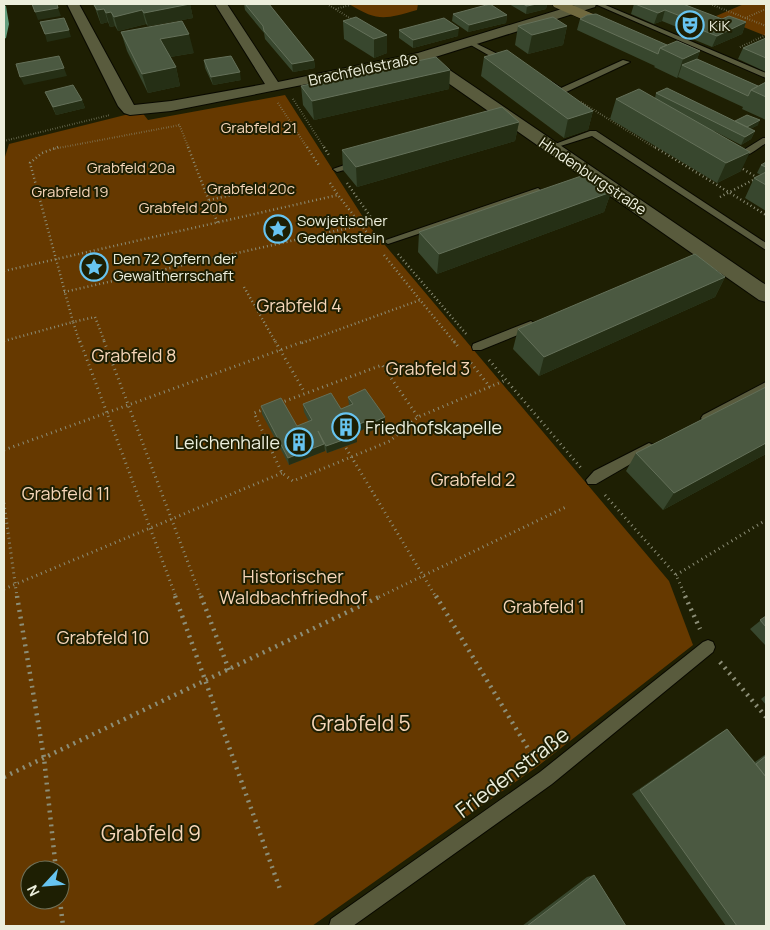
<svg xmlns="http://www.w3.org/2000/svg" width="770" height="930" viewBox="0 0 770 930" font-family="Manrope,sans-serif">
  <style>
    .green { fill: #663900; fill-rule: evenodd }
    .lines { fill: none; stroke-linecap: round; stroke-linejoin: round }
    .stream { fill: #649e7e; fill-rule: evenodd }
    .lane-casing { stroke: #090900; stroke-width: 2 }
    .street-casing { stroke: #090900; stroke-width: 2 }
    .secondary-casing { stroke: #090900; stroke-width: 1 }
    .path-far3 { stroke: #8c8e77; stroke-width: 2; stroke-dasharray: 0.5 2; stroke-linecap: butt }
    .path-far2 { stroke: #8c8e77; stroke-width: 2.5; stroke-dasharray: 1 3; stroke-linecap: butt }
    .path-far1 { stroke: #8c8e77; stroke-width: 3; stroke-dasharray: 1 4; stroke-linecap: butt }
    .path { stroke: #8c8e77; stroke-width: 4.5; stroke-dasharray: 2 5; stroke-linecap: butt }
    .lane { fill: #595b3d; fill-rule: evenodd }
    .street { fill: #595b3d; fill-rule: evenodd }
    .secondary { fill: #716a3f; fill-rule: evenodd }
    .wall { fill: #38472e }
    .shaded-wall { fill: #252f15 }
    .building { fill: #4b5941; stroke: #647059 }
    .labels { text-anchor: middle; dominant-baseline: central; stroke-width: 4; stroke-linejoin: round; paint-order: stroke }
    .far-poi-label { font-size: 15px; fill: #eceedc; stroke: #1e1f03; text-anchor: start }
    .far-street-label { font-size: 15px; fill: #eceedc; stroke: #1e1f03 }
    .far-park-label { font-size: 15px; fill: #f6d6b9; stroke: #1e1f03 }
    .park-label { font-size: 18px; fill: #f6d6b9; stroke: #1e1f03 }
    .poi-label { font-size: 18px; fill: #eceedc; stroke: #1e1f03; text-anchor: start }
    .near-park-label { font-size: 21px; fill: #f6d6b9; stroke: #1e1f03 }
    .near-street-label { font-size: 21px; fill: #eceedc; stroke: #1e1f03 }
  </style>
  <rect width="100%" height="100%" fill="#1e1f03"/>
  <path class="green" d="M349,4H418L417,10C385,19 378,22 349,4Z
    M744,4H766V36L716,16Z
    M285,95L368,225L669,581L693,645L538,766L312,926H4V160L9,144L141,111L148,120ZM30,870H60V900H30Z"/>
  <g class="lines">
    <path class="stream" d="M4,5L6,6L9,24L6,38L4,39L5,24Z"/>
    <g class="lane-casing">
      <path id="lane" d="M595,4H603L766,73V78Z
        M471,41L510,60L511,62L504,64L469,44L468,43Z
        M623,60L630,62L564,93H558L545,84L552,82L561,88Z
        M590,131H596L766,243V250L592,136L551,149L547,147Z
        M763,138H766V143C754,151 743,163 731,151L735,149L742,151Z
        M359,160L363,163L362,165L337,172L333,169Z
        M538,188L542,191L541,193L388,244L383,241Z
        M531,321L536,325L535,328L481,350H473L472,347L473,344Z
        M766,382V391L711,421H703L701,418L703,415Z
        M649,443L653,445L655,448L653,451L596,484H588L586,480L594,471Z
        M708,640L713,642L715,647L713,652L552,784L353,926H329L331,919L540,772L703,642Z"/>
    </g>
    <g class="street-casing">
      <path id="street" d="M67,4H79L134,105L171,101L265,84L215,4H227L278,82L418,53L578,4H596L595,7L432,58L766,285V302L759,300L418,62L171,111L130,115L124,113L118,106Z"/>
    </g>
    <g class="secondary-casing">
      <path id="secondary" d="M552,4H570L626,28L628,31L626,34H616L554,7Z"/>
    </g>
    <path class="path-far3" d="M327,4L353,20
      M710,4L766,26
      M336,9L350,5
      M745,18L766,9
      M740,47L766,35
      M293,99L325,149
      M581,102L657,149
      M278,103L308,149
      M179,124L189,149
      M4,141L110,115
      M53,149L180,125"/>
    <path class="path-far2" d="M58,147L42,153L30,163L73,322L95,317L105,343
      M188,147L218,224
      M307,147L320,167
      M324,147L330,157
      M655,147L766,215
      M743,169L766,183
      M330,183L338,195
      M347,183L379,229
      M720,197L757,178
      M209,200L241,193
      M398,254L467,335
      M384,255L420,300
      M4,271L338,195L371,238
      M244,287L276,343
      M64,292L375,222
      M4,341L73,322L80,343
      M302,343L420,300L455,343"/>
    <path class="path-far1" d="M80,341L176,597
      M104,341L201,597
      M275,341L305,393
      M454,341L459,348
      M489,360L581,468
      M471,363L490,387
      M280,403L382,365L418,417
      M265,409L254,413L282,473L293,481L390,441L418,417L506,380
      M346,448L436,597
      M4,450L305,341
      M605,495L676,575L686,597
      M4,503L17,597
      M676,575L766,520
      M4,589L282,473
      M379,597L568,506"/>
    <path class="path" d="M17,596L44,758L56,870
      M175,596L281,892
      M201,596L229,670
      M436,596L535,760
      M685,596L700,629
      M720,662L766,717
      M4,777L381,596
      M60,900L63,926"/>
    <use href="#lane" class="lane"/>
    <use href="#street" class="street"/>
    <use href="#secondary" class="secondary"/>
  </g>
  <path class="wall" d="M190,4L193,18L148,26L146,24L118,31L115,26L110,27L108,22L101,24L99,19L94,5Z
    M244,4H269L314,60L315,68L293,72L265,39L264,33L245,10Z
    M509,4H547L546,9L526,14Z
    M634,4H683L722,19L746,22L742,34L712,47L688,37L689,32L662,21L654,24L631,14Z
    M453,14L507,15L506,23L468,32L452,21Z
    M580,19L667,45L700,51L697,59L758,86L766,82V120L742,109L743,107L678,77L677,78L654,67L655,66L577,30Z
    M343,21L387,35V53L374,58L344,39Z
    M518,26H567L563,45L528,54L515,45Z
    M399,30L458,36L413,48L399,38Z
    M121,32L194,53L170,57L176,67L180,86L148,93L127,51Z
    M766,38V72L738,59L743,48Z
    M484,57L593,111L588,130L564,138L481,76Z
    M204,60L241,80L213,85L205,68Z
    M450,70L449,89L314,120L303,105L301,86Z
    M45,92L82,100L85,108L56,115Z
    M656,93L735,121L758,125L750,129L755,131L751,139L741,145L714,131L741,171L717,183L610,119L616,99L655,98Z
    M519,122L515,141L357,187L343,170L342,150Z
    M766,162V211L745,198L754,178L761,175L757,173L761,165Z
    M611,192L604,212L437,274L418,252L419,232Z
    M725,277L715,297L539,376L513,349L518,329Z
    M766,387V454L663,510L626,471L636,453Z
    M348,397L385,424L367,433L364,429L356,433L357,442L327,453L324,448L325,451L289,465L262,414L261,406L297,426L309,422L304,412L303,404L341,409L349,405Z
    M766,616V646L750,629Z
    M766,695V705L761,699Z
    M727,729L755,762L766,754V926H726L632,794L717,735Z
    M594,875L626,926H522L587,877Z"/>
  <path class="shaded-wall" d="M190,4L193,18L148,26L144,13Z
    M537,4H547L546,9L526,14L527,6Z
    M58,8L61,16L38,20L35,12Z
    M104,9L108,22L101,24L97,10Z
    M142,10L146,24L118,31L114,17Z
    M665,10L662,21L654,24L658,13Z
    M111,12L115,26L110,27L106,13Z
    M507,15L506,23L468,32L469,25Z
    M746,22L742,34L712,47L717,36Z
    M567,26L563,45L528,54L532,35Z
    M459,28L458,36L413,48V40Z
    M69,30L71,37L47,42L45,34Z
    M189,34L194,53L164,58L160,39Z
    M387,35V53L374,58V39Z
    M700,51L693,70L682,65L678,77L677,78L683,59Z
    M314,60L315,68L293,72L292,64Z
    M176,67L180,86L148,93L142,74Z
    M64,68L67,76L24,85L20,77Z
    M450,70L449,89L314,120L312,101Z
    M240,72L241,80L213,85L211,77Z
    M82,100L85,108L56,115L53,107Z
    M593,111L588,130L564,138L568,119Z
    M760,120L758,125L741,134L742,130Z
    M519,122L515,141L357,187L356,167Z
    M755,131L751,139L741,145L745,137Z
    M750,152L741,171L717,183L726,163Z
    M611,192L604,212L437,274L439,254Z
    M725,277L715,297L539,376L544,357Z
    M385,417V424L367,433V425Z
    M364,422V429L354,435L353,427Z
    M357,435V442L327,453L326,446Z
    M766,443V454L663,510L674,493Z
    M324,444L325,451L289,465L288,458Z"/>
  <path class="building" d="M32,4H57L58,8L35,12Z
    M100,4H190L144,13L142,10L114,17L111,12L106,13L104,9L97,10L94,5Z
    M245,4H269L314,60L292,64L264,31L263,26Z
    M490,4L507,15L469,25L453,14Z
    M523,4H537L527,6Z
    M635,4H683L722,19L729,16L746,22L717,36L691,26L698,23L665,10L658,13Z
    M596,14L667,45L660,48L658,54L580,19L587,15Z
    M356,17L387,35L374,39L343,21Z
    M553,17L567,26L532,35L518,26Z
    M64,18L69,30L45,34L40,22Z
    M444,18L459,28L413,40L399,30Z
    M182,21L189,34L160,39L176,67L142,74L121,32Z
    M766,38V58L743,48Z
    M677,41L700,51L683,59L660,48Z
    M507,50L593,111L568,119L484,57Z
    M59,56L64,68L20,77L16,64Z
    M231,56L240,72L211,77L204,60Z
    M436,57L450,70L312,101L301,86Z
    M697,59L758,86L751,90L748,96L682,65Z
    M766,82V97L751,90Z
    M73,85L82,100L53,107L45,92Z
    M667,88L755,131L745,137L656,93Z
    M639,89L750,152L726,163L616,99Z
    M502,107L519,122L356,167L342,150Z
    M747,115L760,120L747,127L735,121Z
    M766,162V167L761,165Z
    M766,172V185L754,178Z
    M587,174L611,192L439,254L419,232Z
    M695,254L725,277L544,357L518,329Z
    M766,387V443L674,493L636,453Z
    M365,389L385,417L367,425L364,422L353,427L357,435L326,446L318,431L324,444L288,458L261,406L281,398L297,426L312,420L303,404L331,393L341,409L353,404L348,397Z
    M766,616V627L760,620Z
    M727,729L766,777V926H737L640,790Z
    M766,756V777L756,764Z
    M594,875L626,926H527Z"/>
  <defs>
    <g id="theatre-ring" transform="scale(1.4375)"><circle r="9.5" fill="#1e1f03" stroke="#67c4f0" stroke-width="1.5"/><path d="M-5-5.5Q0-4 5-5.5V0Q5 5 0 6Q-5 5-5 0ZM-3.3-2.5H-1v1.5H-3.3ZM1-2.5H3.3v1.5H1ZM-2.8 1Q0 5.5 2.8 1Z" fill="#67c4f0"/></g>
    <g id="sight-ring" transform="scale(1.4375)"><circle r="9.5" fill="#1e1f03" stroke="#67c4f0" stroke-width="1.5"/><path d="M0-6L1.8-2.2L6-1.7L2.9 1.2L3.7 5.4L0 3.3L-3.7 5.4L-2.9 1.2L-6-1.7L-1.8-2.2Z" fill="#67c4f0"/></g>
    <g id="building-ring" transform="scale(1.4375)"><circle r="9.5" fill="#1e1f03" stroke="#67c4f0" stroke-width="1.5"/><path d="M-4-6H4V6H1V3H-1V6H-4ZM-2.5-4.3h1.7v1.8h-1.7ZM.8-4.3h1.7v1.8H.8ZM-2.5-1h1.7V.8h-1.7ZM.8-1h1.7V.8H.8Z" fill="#67c4f0"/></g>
  </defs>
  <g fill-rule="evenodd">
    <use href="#theatre-ring" x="690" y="25"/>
    <use href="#sight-ring" x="278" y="229"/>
    <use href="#sight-ring" x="94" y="267"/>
    <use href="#building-ring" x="346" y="427"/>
    <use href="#building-ring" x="299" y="442"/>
  </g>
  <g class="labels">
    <g class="far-poi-label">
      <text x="709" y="25">KiK</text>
      <text x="297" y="220">Sowjetischer<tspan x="297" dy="17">Gedenkstein</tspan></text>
      <text x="113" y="258">Den 72 Opfern der<tspan x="113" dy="17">Gewaltherrschaft</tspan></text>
    </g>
    <g class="far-street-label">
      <text transform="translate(363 69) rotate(-12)">Brachfeldstraße</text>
      <text transform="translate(593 176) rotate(34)">Hindenburgstraße</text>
    </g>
    <g class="far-park-label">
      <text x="259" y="127">Grabfeld 21</text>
      <text x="131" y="167">Grabfeld 20a</text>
      <text x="251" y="188">Grabfeld 20c</text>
      <text x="70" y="191">Grabfeld 19</text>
      <text x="183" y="207">Grabfeld 20b</text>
    </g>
    <g class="park-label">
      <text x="299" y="305">Grabfeld 4</text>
      <text x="134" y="355">Grabfeld 8</text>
      <text x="428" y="368">Grabfeld 3</text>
      <text x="473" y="479">Grabfeld 2</text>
      <text x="66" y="493">Grabfeld 11</text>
      <text x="293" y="576">Historischer<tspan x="293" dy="21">Waldbachfriedhof</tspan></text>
      <text x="544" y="606">Grabfeld 1</text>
      <text x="103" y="637">Grabfeld 10</text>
    </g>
    <g class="poi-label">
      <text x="365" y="427">Friedhofskapelle</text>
      <text x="280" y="442" text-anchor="end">Leichenhalle</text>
    </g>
    <g class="near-park-label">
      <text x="361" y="723">Grabfeld 5</text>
      <text x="151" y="833">Grabfeld 9</text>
    </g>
    <g class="near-street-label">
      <text transform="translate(512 772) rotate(-37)">Friedenstraße</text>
    </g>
  </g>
  <rect width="770" height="930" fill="none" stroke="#eceedc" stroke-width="10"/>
  <g transform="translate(45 885) rotate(244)"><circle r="24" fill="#1e1f03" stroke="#70725a"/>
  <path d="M0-4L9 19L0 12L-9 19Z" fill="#67c4f0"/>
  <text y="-8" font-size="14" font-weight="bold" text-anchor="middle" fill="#eceedc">N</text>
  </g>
</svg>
